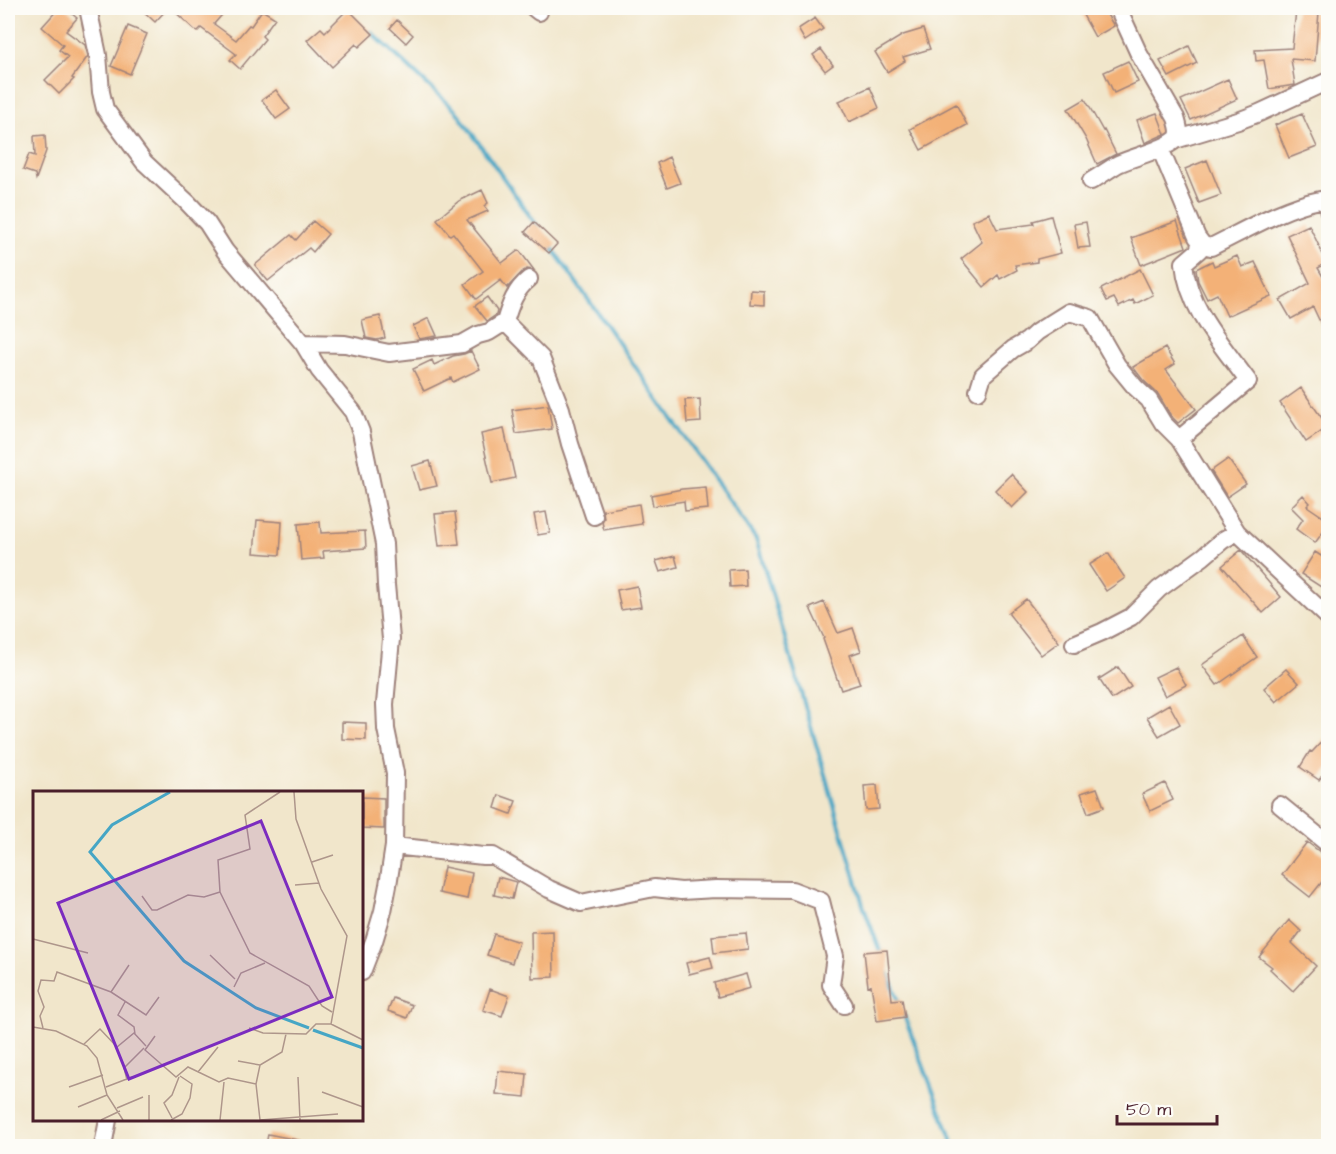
<svg xmlns="http://www.w3.org/2000/svg" width="1336" height="1154" viewBox="0 0 1336 1154" font-family="'Architects Daughter',sans-serif">
  <style>
    .lines { fill: none; stroke-linecap: round; stroke-linejoin: round }
    .stream { stroke: #46a6c5; stroke-width: 4 }
    .building { fill: #f3b177 }
    .minor-casing { stroke: #9e827b; stroke-width: 20 }
    .minor { stroke: #fff; stroke-width: 16 }
    .inset-river { fill: none; stroke: #46a6c5; stroke-width: 3 }
    .inset-road { fill: none; stroke: #ae968b; stroke-width: 1.5 }
    .view { fill: #7b2cbf; fill-opacity: 0.15; stroke: #7b2cbf; stroke-width: 3 }
    .inset-edge { fill: none; stroke: #4a1f2b; stroke-width: 3 }
  </style>
  <rect width="100%" height="100%" fill="#fdfcf7"/>
  <filter id="ink" filterUnits="userSpaceOnUse"><feTurbulence type="fractalNoise" baseFrequency=".0167" numOctaves="2"/><feDisplacementMap in="SourceGraphic" scale="12" xChannelSelector="R" yChannelSelector="G"/><feConvolveMatrix kernelMatrix="1 2 1 2 8 2 1 2 1" color-interpolation-filters="sRGB"/></filter>
  <filter id="wash" filterUnits="userSpaceOnUse"><feTurbulence type="fractalNoise" baseFrequency=".008" numOctaves="4" result="noise"/><feDisplacementMap in="SourceGraphic" scale="24" xChannelSelector="R" yChannelSelector="G"/><feGaussianBlur stdDeviation="1.35" result="paint"/><feColorMatrix in="noise" values="0 0 0 0 0 0 0 0 0 0 0 0 0 0 0 0 0 1.4 0 .05"/><feComposite in="paint" operator="in"/></filter>
  <g filter="url(#wash)">
    <rect width="100%" height="100%" fill="#f1e6cb"/>
    <g class="lines">
      <path class="stream" d="M371,32L457,112L537,226
        M550,245L756,539L864,908L881,954
        M888,973L899,1002
        M904,1015L954,1146"/>
    </g>
    <g id="blocks">
      <path class="building" d="M59,8H65L77,18L66,31L85,45L88,56L72,78L74,79L59,94L45,80L68,57L59,50L63,45L42,27Z
        M140,8H168L155,22Z
        M171,8H228L214,24L236,40L249,25L251,26L262,10L275,18L262,36L265,39L240,69L230,60L236,54L201,28L197,32Z
        M1092,8H1103L1114,26L1095,37L1082,13Z
        M348,9L373,34L359,47L356,44L332,67L307,40L321,28L325,32Z
        M1296,10L1319,12L1315,61L1291,59L1295,85L1269,89L1264,60L1256,61L1255,50L1292,48Z
        M815,18L823,29L805,41L798,29Z
        M397,20L413,35L406,43L390,28Z
        M128,26L147,34L130,74L111,66Z
        M923,29L930,49L903,57L905,61L887,72L875,52L903,35Z
        M1189,46L1197,63L1169,77L1160,61Z
        M821,49L833,65L825,71L813,55Z
        M1128,61L1138,82L1114,93L1104,72Z
        M1228,79L1237,99L1191,120L1181,100Z
        M870,87L879,108L849,122L839,101Z
        M276,90L290,109L276,119L262,100Z
        M1085,99L1103,131L1104,130L1116,154L1097,164L1086,139L1068,109Z
        M956,104L967,125L921,150L910,129Z
        M1157,113L1165,134L1145,143L1137,120Z
        M1302,114L1317,147L1289,158L1275,125Z
        M45,135L46,151L36,179L35,174L23,170L29,154L35,156L34,136Z
        M669,157L680,183L667,188L657,163Z
        M1207,160L1221,195L1199,203L1185,169Z
        M482,190L488,203L484,206L488,211L467,220L502,263L519,250L534,270L527,269L523,271L507,288L501,280L476,299L465,284L483,271L453,233L450,235L437,219L459,201Z
        M989,213L997,229L1034,224L1033,221L1051,216L1061,253L1037,259V262L1015,265L1017,270L1000,279L998,275L984,287L961,259L982,242L972,221Z
        M313,221L328,234L313,252L309,248L268,281L255,265L291,235L296,240Z
        M1177,221L1186,247L1141,265L1131,238Z
        M534,222L557,244L549,253L525,232Z
        M1086,222L1090,247L1078,248L1074,224Z
        M1309,225L1327,263L1318,268L1329,287V341L1313,307L1291,319L1280,300L1310,283L1287,235Z
        M1237,256L1242,267L1255,262L1271,296L1227,316L1217,294L1207,299L1198,281L1196,269L1212,261L1214,266Z
        M1140,269L1153,295L1135,304L1133,300L1119,307L1114,298L1107,301L1101,289Z
        M751,290L764,291V305L750,304Z
        M487,297L497,311L496,315L487,321L475,306Z
        M380,316L385,338L377,340L366,338L362,320Z
        M429,318L437,336L419,339L413,326Z
        M1165,348L1175,364L1166,370L1196,409L1178,423L1171,416L1158,394L1143,380L1133,367Z
        M471,351L480,369L453,382L451,378L424,391L413,369L432,360L434,365L453,356L464,354Z
        M1301,388L1328,427L1306,442L1280,403Z
        M700,399L701,422L687,423L685,400Z
        M548,405L552,429L516,434L512,410Z
        M504,429L515,478L492,483L481,434Z
        M1228,459L1246,484L1227,497L1211,471Z
        M430,461L437,486L419,490L412,466Z
        M1011,474L1028,492L1012,508L995,490Z
        M706,487L708,509L685,511L684,501L653,506L651,495L682,489Z
        M1303,495L1310,503L1307,506L1329,521V524L1315,543L1296,529L1303,519L1291,507Z
        M639,504L642,524L604,530L602,522L604,518L603,510Z
        M455,512L459,544L439,546L435,514Z
        M546,512L550,533L538,535L534,514Z
        M257,520L282,522L280,555L254,553Z
        M320,522L321,533L365,531L366,548L323,551L324,558L301,560L298,524Z
        M1241,550L1281,597L1263,613L1222,566Z
        M1315,552L1329,561V576L1321,587L1301,574Z
        M1108,553L1125,578L1106,591L1089,565Z
        M675,556L678,567L660,572L656,561Z
        M745,569L746,586L730,587L729,570Z
        M637,586L641,607L621,610L617,590Z
        M1026,599L1059,642L1041,655L1008,613Z
        M824,602L838,633L853,628L861,651L850,655L860,684L841,690L823,639L824,638L810,608Z
        M1243,636L1257,657L1217,685L1202,665Z
        M1118,667L1131,687L1112,699L1099,679Z
        M1176,667L1186,685L1165,696L1155,677Z
        M1286,669L1299,683L1276,702L1264,688Z
        M1169,704L1180,724L1159,736L1147,717Z
        M342,722L366,723V740L342,739Z
        M1329,734V766L1319,780L1300,767L1310,751L1312,752Z
        M1165,783L1173,800L1150,811L1142,794Z
        M877,785L879,809L866,810L864,786Z
        M1097,788L1104,807L1088,813L1081,793Z
        M499,795L516,801L511,814L495,808Z
        M362,797L384,798V829L362,828Z
        M1307,842L1329,859V873L1310,897L1282,875Z
        M444,867L472,873L467,899L439,893Z
        M498,877L516,882L512,899L494,895Z
        M1289,920L1301,931L1292,943L1316,966L1293,991L1270,969L1272,967L1259,957Z
        M553,931L554,977L532,978L531,932Z
        M746,933L748,949L714,953L712,936Z
        M494,934L519,942L512,963L487,955Z
        M887,950L892,1000L902,999L905,1017L877,1021L871,985L868,986L864,952Z
        M710,957L713,968L689,974L686,963Z
        M746,974L750,988L718,997L714,983Z
        M490,989L509,996L502,1016L483,1010Z
        M393,998L412,1005L407,1018L388,1011Z
        M498,1071L527,1074L525,1097L496,1094Z
        M268,1134L303,1141V1146H266Z"/>
    </g>
  </g>
  <g filter="url(#ink)">
    <use href="#blocks" fill-opacity="0" stroke="#9e827b" stroke-width="1.5"/>
    <g class="lines">
      <g class="minor-casing">
        <path id="minor" d="M88,8L98,55L101,92L105,109L144,162L187,202L207,223L225,251L303,343L319,370L353,412L361,432L384,544L386,585L391,639L385,704L386,729L395,773L394,846L388,885L383,911L374,941L362,972
          M534,8L539,12
          M1175,140L1238,121L1259,113L1328,81
          M1160,148L1197,237L1203,245L1211,247C1244,231 1284,207 1320,200L1327,204L1328,209
          M1091,181C1100,176 1109,169 1118,164C1133,157 1163,150 1175,140C1182,135 1178,125 1176,118L1139,54L1118,8
          M505,322L541,358L561,409L570,444L594,516
          M303,343L345,344L389,353L462,344L478,335L489,332L505,322C510,305 515,290 529,279
          M978,391L983,375L1013,349L1027,341L1037,332L1069,312L1090,318L1117,365L1135,387L1149,400L1163,423L1179,439L1237,532L1328,617
          M1179,439L1248,381C1222,345 1188,309 1184,263L1199,250L1200,241
          M1074,644L1102,632L1131,617L1159,589L1203,557L1223,540L1237,532
          M1280,805L1328,844
          M394,846L483,856H493L549,889L581,903L654,888L681,891L716,889L792,890L821,901L835,956L831,985L844,1005
          M103,1146L108,1120"/>
      </g>
      <use href="#minor" class="minor"/>
    </g>
  </g>
  <g transform="translate(33 791)">
    <rect width="330" height="330" fill="#f1e6cb"/>
    <path class="inset-river" d="M137,1L79,34L57,61L151,170L223,217L276,237M280,239L330,257"/>
    <path class="inset-road" d="M247,1L212,24L217,58L185,69L187,101L217,162L276,195L289,215L299,221M261,1L263,28L288,98L314,145L298,233L330,249M279,71L300,64M262,94L286,92M109,105L119,119H124L155,104L171,106L187,101M0,148L55,162M177,164L202,188M201,196L208,182L232,172M78,201L96,174M92,211L85,224L101,236L102,243M0,236L23,240L54,255L64,267L74,304L90,329M10,237L7,225L11,216L5,200L8,189L21,190L24,181L78,201L113,224L126,206M216,237L230,242L273,243L283,233H298M122,245L112,259L143,286L155,276L186,291L195,287L223,293M51,253L67,238L84,256L101,242L113,255M205,270L227,274M165,281L185,256M265,286L267,329M94,289L91,277L111,257M36,296L70,284M73,296L99,286M289,301L330,316M45,316L74,304M84,317L110,306M139,327L131,312L139,304L146,286M68,329L87,320M116,329V304M138,329L149,323L157,307L159,293L147,285M187,329L191,291M227,329L223,293L227,274L249,261L253,243M227,329L305,323"/>
    <path class="view" d="M228,30L299,206L96,288L25,112Z"/>
    <rect width="330" height="330" class="inset-edge"/>
  </g>
  <rect width="1336" height="1154" fill="none" stroke="#fdfcf7" stroke-width="30"/>
  <path d="M1117 1115v9h100v-9" fill="none" stroke="#4a1f2b" stroke-width="3"/>
  <text x="1126" y="1115" font-size="18" fill="#4a1f2b" stroke="#fdfcf7" stroke-width="4.5" paint-order="stroke">50 m</text>
</svg>
